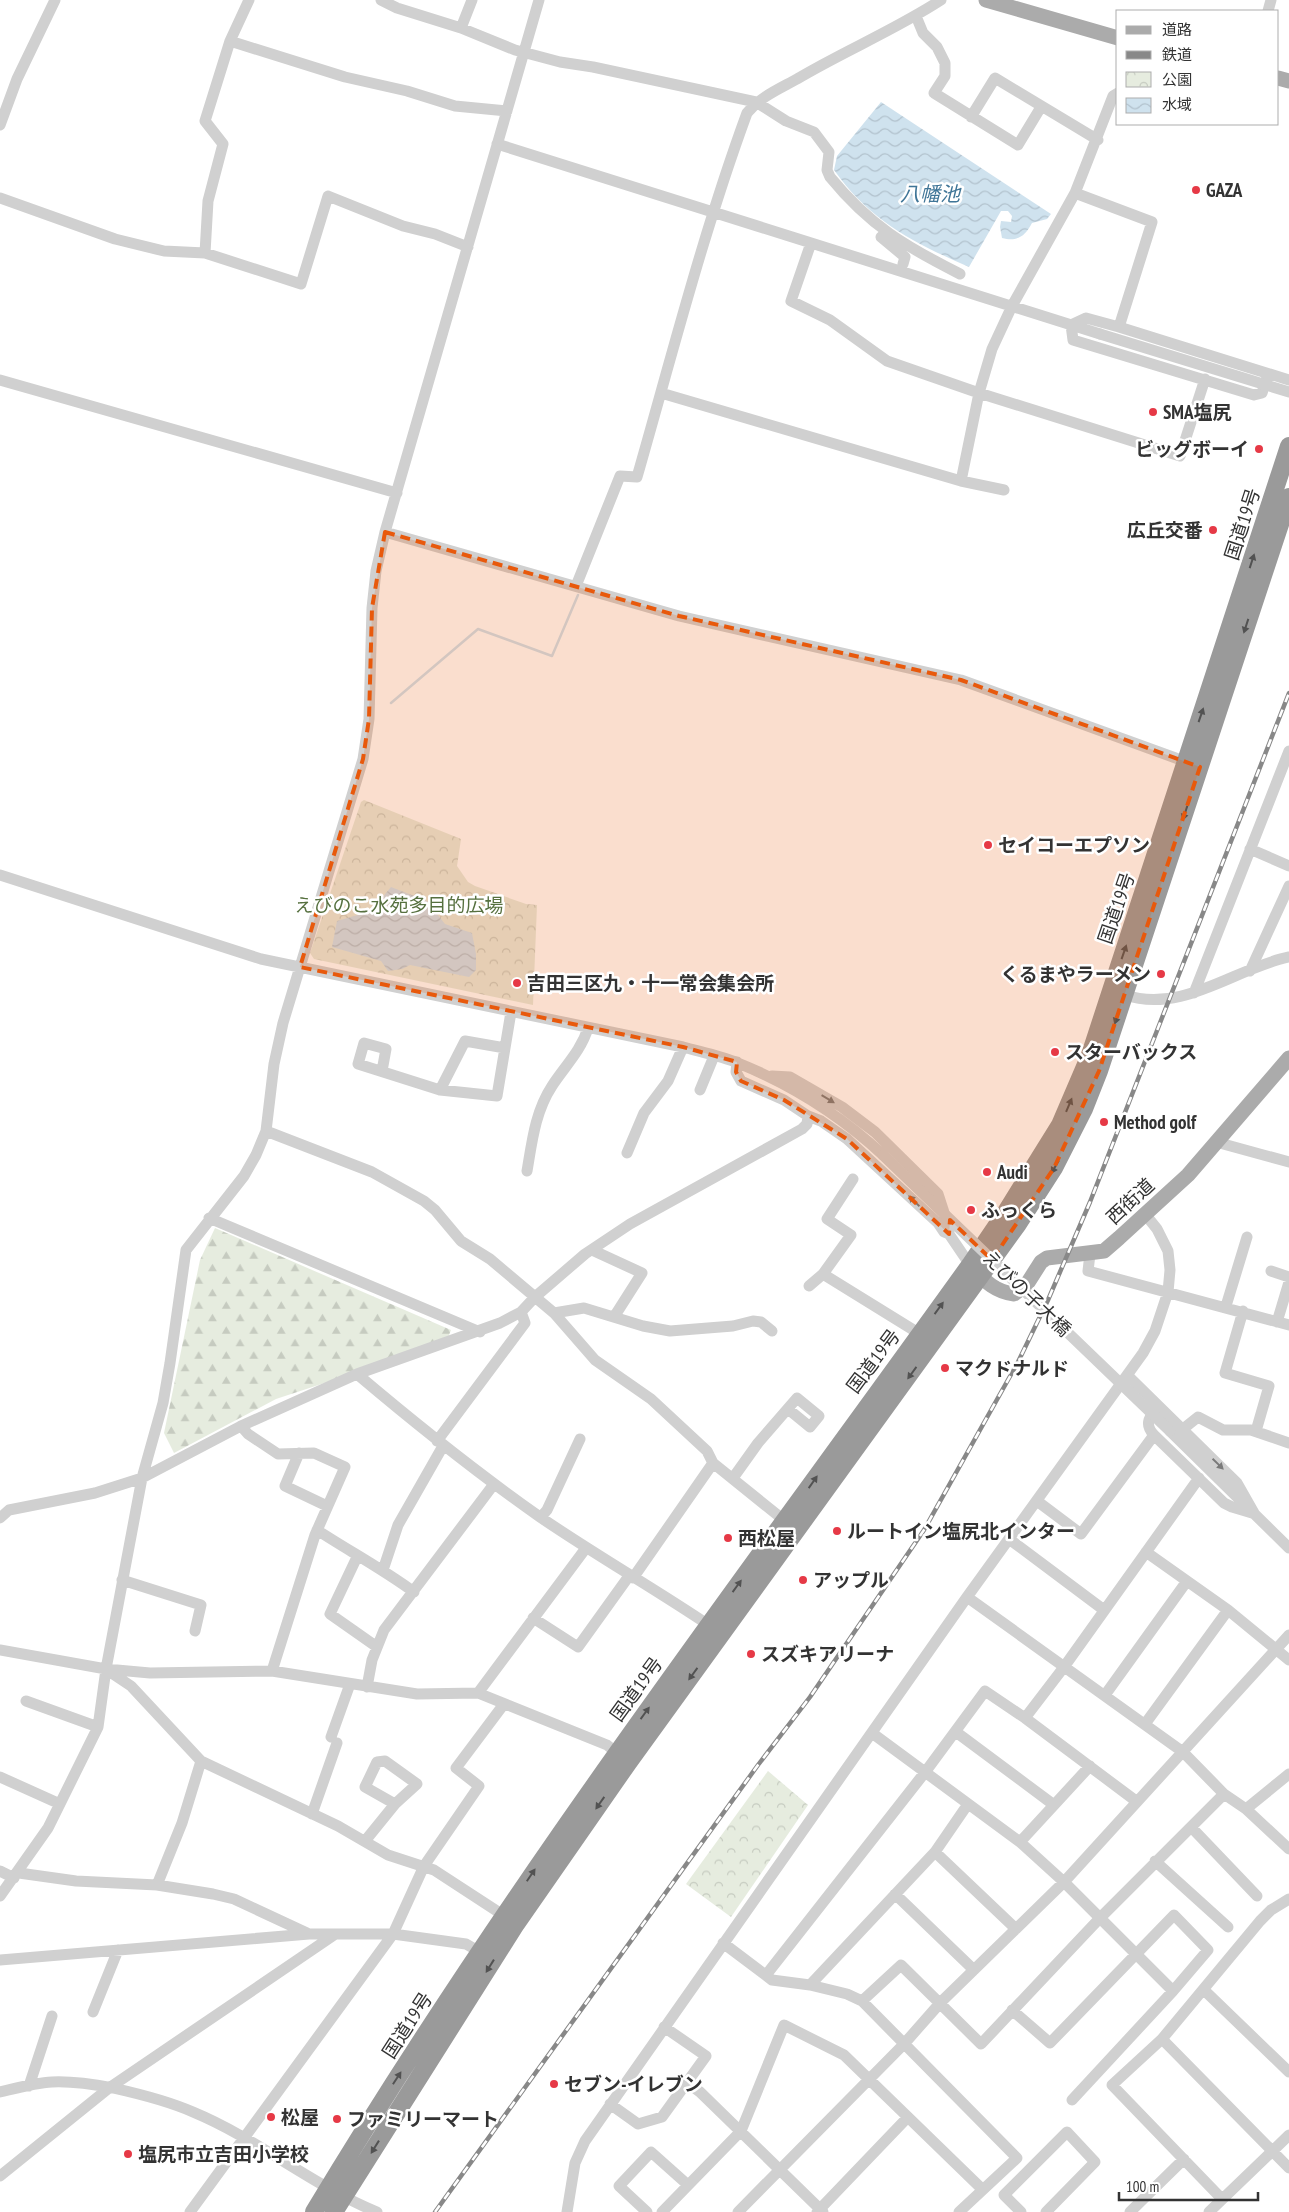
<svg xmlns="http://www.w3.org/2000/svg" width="1289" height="2212" viewBox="0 0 1289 2212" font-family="'PT Sans Narrow','Noto Sans JP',sans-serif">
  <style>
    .forest { fill: url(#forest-firs) }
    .park { fill: url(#park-crowns) }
    .water { fill: url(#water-waves) }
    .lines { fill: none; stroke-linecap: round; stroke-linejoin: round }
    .stream { stroke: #cfe2ee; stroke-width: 2.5 }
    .minor { stroke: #d0d0d0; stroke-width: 11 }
    .major { stroke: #ababab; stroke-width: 15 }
    .highway { stroke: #9a9a9a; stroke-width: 18 }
    .rail-casing { stroke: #888; stroke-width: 4.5 }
    .rail { stroke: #fff; stroke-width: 2.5; stroke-dasharray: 8; stroke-linecap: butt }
    .minor-bridge { stroke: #d0d0d0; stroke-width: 11 }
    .oneway { fill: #525252 }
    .oneway2 { fill: #7a7a7a }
    .marked { fill: #e8590c; fill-opacity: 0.2; stroke: #e8590c; stroke-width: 4; stroke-dasharray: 10 6; stroke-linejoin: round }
    .poi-dot { fill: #e63946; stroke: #fff; stroke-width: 2 }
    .labels { text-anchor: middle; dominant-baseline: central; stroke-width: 5; stroke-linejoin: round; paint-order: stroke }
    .poi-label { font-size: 19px; font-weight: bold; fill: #333; stroke: #fff; text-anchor: start }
    .street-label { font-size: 19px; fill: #333; stroke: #fff }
    .park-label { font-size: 19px; fill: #56703f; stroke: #fff }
    .water-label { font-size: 20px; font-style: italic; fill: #3f7597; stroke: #fff }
  </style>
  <defs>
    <pattern id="forest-firs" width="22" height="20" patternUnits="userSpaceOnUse" patternTransform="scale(1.25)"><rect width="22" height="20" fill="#e6ecdf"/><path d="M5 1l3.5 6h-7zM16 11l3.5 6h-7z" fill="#c6cbc0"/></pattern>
    <pattern id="park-crowns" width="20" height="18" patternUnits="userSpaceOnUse" patternTransform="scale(1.25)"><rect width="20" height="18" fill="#e6ecdf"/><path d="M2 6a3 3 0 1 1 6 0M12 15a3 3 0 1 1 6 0" fill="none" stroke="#c6cbc0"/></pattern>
    <pattern id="water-waves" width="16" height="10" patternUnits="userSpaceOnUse" patternTransform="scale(1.25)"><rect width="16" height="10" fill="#cfe2ee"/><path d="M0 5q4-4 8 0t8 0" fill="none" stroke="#b2c2cd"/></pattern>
  </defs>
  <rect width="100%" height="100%" fill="#fff"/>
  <path class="forest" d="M215,1228L451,1330L446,1343L276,1399L174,1453L164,1433L200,1260Z"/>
  <path class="park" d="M364,800L461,839L457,866L468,882L475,886L526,904L537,905L533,1005L314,959L310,953L361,802Z
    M768,1771L808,1805L731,1917L686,1884Z"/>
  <path class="water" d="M881,102L1051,214L1047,219L1032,223C1025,236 1018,242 1002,238L1000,227L1001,221L1011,222L1012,216L1008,211H1001L969,267C914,243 870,221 834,170L837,156Z
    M391,887L427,901L445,924L472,933L476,954V970L469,977L410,965L402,969L388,971L381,961L332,947L337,921L371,911Z"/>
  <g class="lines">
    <path class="stream" d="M391,703L478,629L552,656L578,595"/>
    <path class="minor" d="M381,0L397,8L461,28L515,50L560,62L593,67L756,102L786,121L814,132L829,152L827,170L830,177C870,226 905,246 960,274
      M1268,11L1271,0
      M916,16L923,33L937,47L945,63V76L934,93L1018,145L1041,107
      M461,28L472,0
      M230,41L345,77L407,91L455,106L507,111
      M971,117L995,78L1098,140
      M0,125L17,79L55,0
      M497,144L1100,334
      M1075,193L1152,222L1119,327
      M0,198L115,239L164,251L205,253L301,284L328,196L403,226L435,234L468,247
      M881,237L905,257L903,264
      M811,243L791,301L830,320L887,361L979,393L1180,456L1205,379
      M205,253L208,201L223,144L205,121L230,41L249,0
      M1071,325L1073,340L1254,395L1262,393L1268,374
      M1071,325L1086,318L1119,327L1289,380
      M0,380L397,493
      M661,393L961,481L1004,490
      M961,481L979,393L992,349L1012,306L1075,193L1113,96L1118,93
      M385,532L679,616L961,680L1192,764
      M576,586L620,476L637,477C672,355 703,233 747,113C760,97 779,89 797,79C844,51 895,30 941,0
      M1250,849L1289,866
      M0,875L261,959L683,1047C701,1052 721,1056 738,1063C792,1085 840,1115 883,1155
      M1250,971L1289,886
      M1194,993L1289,751
      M1125,995C1183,1014 1235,968 1289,957
      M737,1062L736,1072L741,1081L784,1100L808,1116L821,1121L847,1139L938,1223L944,1232L949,1234
      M382,1071L386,1049L364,1043L358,1064L440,1090L497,1096L511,1012
      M772,1076L790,1077L842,1107L875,1132L938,1194L949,1228V1234L970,1265
      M440,1090L465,1041L505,1048
      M700,1090L714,1056
      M266,1131L372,1172L424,1201L435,1210L461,1241L490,1259L554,1313L595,1360L651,1399L707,1451L713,1463L790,1525
      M1216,1142L1289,1162
      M627,1153L644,1113L668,1081L683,1047
      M527,1171C532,1142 535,1112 552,1086C565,1066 581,1051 588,1028
      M209,1218L480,1332
      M592,1250L642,1273L614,1317
      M1090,1254L1088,1271L1289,1325
      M1271,1271L1289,1277
      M823,1274L851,1235L827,1219L853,1179
      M809,1286L823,1274L920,1334
      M1226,1306L1247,1237
      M1243,1311L1225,1373L1269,1386L1256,1431
      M554,1313L584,1308L643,1326L670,1331L733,1326L753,1321L761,1322L772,1331
      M1277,1322L1289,1282
      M357,1374C416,1424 476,1472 540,1517C597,1556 657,1590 713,1628
      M1127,1375L1237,1483L1254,1513
      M1157,1406C1149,1418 1144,1424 1154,1435L1224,1503L1232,1507L1252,1513
      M241,1426L248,1434L278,1454L314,1453L345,1467L315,1535L272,1671
      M1183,1429L1198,1417L1223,1430H1251L1289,1443
      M1170,1431L1289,1548
      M437,1441L525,1323L521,1312
      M299,1453L285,1486L327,1506
      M733,1478L758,1443L797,1398L819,1416L810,1427L788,1409
      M1037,1501L1081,1534L1154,1435
      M541,1517L547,1510L580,1439
      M0,1518L9,1510L95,1493L142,1478L241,1426L357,1374L500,1323L521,1312L535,1297L585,1254L630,1224L802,1129L807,1124L808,1116
      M317,1530C349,1551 383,1569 414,1592
      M1009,1539L1104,1610
      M1146,1552L1228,1610L1289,1660
      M357,1557L330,1614L377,1647
      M383,1570L398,1525L443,1446
      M633,1578L713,1463
      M122,1580L201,1605L195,1631
      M967,1597L1183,1752L1224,1794L1246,1809L1289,1849
      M533,1618L578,1647L629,1576
      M0,1650L106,1669L150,1673L272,1671L417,1694L478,1693L607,1745L622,1757
      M107,1670L131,1686L201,1761L338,1826L388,1855L434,1870L509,1919
      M367,1687L372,1660L384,1630L494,1484
      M478,1693L586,1548
      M1105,1695L1187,1581
      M26,1701L98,1727
      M1025,1718L1064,1667L1199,1478
      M1145,1724L1228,1610
      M956,1732L1054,1805
      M872,1733L1020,1842L1064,1882L1173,1991
      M331,1737L350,1684
      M0,1777L60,1804
      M1246,1809L1289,1774
      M312,1814L337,1743
      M1192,1828L1257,1896
      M365,1841L395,1804L417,1784L385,1761L377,1762L365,1787L395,1804
      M1020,1842L1090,1766
      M935,1852L1016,1929
      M1155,1861L1228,1927
      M0,1871L14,1878
      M19,1873L76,1881L157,1885L213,1894L234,1899L307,1933
      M157,1885L182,1823L201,1761
      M895,1894L974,1970
      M0,1896L48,1828L98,1727L106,1669L142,1478L163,1403L170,1363L186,1250L244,1176L256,1155L266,1131L274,1064L283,1023L363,759L369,719L372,608L376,571L385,532L539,0
      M723,1943L772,1980L810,1985L847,1994L862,2001L1017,2158L959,2212
      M0,1960L309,1934H393L466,1944L480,1952
      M766,1975L926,1771L985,1691L1025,1718L1136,1801
      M810,1985L935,1852L968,1804
      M1204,1990L1289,2072
      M862,2001L901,1965L981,2044L1100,1918L1224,1794
      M1012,2010L1050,2043L1174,1915L1208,1950L1173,1991L1072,2100
      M93,2012L118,1950
      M1162,2039L1289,2168
      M688,2083L700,2092L823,2212
      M29,2086L52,2016
      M0,2092C17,2088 35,2083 52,2082C73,2081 92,2084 113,2088C140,2094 168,2101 193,2112C258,2139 313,2186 377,2212
      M610,2104L638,2124L662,2117L706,2056L664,2027
      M0,2176L109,2088L334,1935
      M1222,2199L1112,2085L1162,2039L1260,1921L1271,1910L1289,1899
      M190,2212L393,1934L424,1866L479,1786L456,1768L504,1704
      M567,2212L575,2163L585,2141L967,1597L1143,1353L1155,1331L1168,1292L1170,1270L1168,1251L1157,1229L1145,1214
      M647,2212L619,2186L651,2152L688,2185
      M662,2212L741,2131L784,2025L844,2055L982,2189
      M738,2212L904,2044L941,2002L1064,1882L1289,1635
      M817,2212L908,2117
      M1021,2212L1004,2195L1067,2132L1095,2162L1046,2212
      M1130,2212L1184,2159
      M1209,2212L1289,2135"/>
    <path class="major" d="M986,0L1118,38
      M1278,78L1289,81
      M973,1269C986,1282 996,1292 1014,1294L1027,1284L1041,1262L1047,1258L1104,1251L1119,1238L1188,1175L1289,1058"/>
    <path class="highway" d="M314,2212C512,1882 746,1577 970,1265L1006,1212L1060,1125L1090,1055L1289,446
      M334,2212L516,1924L628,1763L1018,1224L1054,1168L1084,1109L1099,1071L1289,497"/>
    <g class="rail-casing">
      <path id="rail" d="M435,2212L758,1765L810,1697L924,1530L1018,1362L1048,1300L1090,1202L1289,693"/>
    </g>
    <use href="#rail" class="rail"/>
    <path class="minor-bridge" d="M1100,334L1289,392
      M883,1155L1170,1431"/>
  </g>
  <defs><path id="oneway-solid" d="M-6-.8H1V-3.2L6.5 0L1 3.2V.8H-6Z" transform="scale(1.25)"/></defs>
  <g class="oneway">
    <use href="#oneway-solid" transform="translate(1252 561) rotate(-72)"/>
    <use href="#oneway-solid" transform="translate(1246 626) rotate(108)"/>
    <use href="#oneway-solid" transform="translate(1201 715) rotate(-71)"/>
    <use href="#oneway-solid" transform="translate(1185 813) rotate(108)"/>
    <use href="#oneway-solid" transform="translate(1124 952) rotate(-71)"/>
    <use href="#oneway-solid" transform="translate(1117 1017) rotate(109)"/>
    <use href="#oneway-solid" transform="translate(1069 1105) rotate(-67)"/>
    <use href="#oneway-solid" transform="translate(1055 1167) rotate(120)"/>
    <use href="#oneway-solid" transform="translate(939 1308) rotate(-54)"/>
    <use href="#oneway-solid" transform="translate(912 1373) rotate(126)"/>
    <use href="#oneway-solid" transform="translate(813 1482) rotate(-55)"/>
    <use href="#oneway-solid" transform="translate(737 1586) rotate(-54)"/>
    <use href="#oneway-solid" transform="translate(693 1674) rotate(126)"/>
    <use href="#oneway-solid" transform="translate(645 1713) rotate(-54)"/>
    <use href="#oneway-solid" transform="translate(600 1803) rotate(125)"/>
    <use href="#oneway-solid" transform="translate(531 1875) rotate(-56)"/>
    <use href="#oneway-solid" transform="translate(490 1966) rotate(122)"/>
    <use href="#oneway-solid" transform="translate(397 2078) rotate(-57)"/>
    <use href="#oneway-solid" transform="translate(375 2147) rotate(122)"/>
  </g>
  <g class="oneway2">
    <use href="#oneway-solid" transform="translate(828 1099) rotate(31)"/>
    <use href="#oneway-solid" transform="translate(914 1201) rotate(-136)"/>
    <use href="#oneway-solid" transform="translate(1218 1464) rotate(44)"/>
  </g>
  <path class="marked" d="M385,532L679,616L961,680L1200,767L1099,1071L1054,1168L992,1260L950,1220L949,1234L847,1139L784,1100L741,1081L736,1072L737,1062L683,1047L300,967L363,759L369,719L372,608Z"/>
  <g class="poi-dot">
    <circle cx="1196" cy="190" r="5"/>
    <circle cx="1153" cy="412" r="5"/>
    <circle cx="1259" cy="449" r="5"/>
    <circle cx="1213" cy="530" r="5"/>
    <circle cx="988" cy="845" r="5"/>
    <circle cx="1161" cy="974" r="5"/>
    <circle cx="517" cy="983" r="5"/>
    <circle cx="1055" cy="1052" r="5"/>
    <circle cx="1104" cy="1122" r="5"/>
    <circle cx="987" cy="1172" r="5"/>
    <circle cx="971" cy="1210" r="5"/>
    <circle cx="945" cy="1368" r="5"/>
    <circle cx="837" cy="1531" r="5"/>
    <circle cx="728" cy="1538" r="5"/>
    <circle cx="803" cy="1580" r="5"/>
    <circle cx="751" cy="1654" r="5"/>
    <circle cx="554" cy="2084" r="5"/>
    <circle cx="271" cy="2117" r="5"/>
    <circle cx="337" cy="2119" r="5"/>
    <circle cx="128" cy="2154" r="5"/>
  </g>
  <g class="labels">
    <g class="poi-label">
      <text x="1206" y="190">GAZA</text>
      <text x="1163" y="412">SMA塩尻</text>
      <text x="1249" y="449" text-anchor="end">ビッグボーイ</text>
      <text x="1203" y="530" text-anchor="end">広丘交番</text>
      <text x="998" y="845">セイコーエプソン</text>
      <text x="1151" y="974" text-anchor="end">くるまやラーメン</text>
      <text x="527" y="983">吉田三区九・十一常会集会所</text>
      <text x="1065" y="1052">スターバックス</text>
      <text x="1114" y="1122">Method golf</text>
      <text x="997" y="1172">Audi</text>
      <text x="981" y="1210">ふっくら</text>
      <text x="955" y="1368">マクドナルド</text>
      <text x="847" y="1531">ルートイン塩尻北インター</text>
      <text x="738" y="1538">西松屋</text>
      <text x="813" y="1580">アップル</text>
      <text x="761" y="1654">スズキアリーナ</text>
      <text x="564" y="2084">セブン-イレブン</text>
      <text x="281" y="2117">松屋</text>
      <text x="347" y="2119">ファミリーマート</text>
      <text x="138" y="2154">塩尻市立吉田小学校</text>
    </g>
    <g class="street-label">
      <text transform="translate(1242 524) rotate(-72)">国道19号</text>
      <text transform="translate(1116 908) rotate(-71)">国道19号</text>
      <text transform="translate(1130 1201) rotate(-43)">西街道</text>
      <text transform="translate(1027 1293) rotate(44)">えびの子大橋</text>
      <text transform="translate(873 1361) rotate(-53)">国道19号</text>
      <text transform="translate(636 1689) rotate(-54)">国道19号</text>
      <text transform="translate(407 2025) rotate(-57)">国道19号</text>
    </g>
    <g class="park-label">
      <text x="399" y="905">えびのこ水苑多目的広場</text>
    </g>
    <g class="water-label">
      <text x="930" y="194">八幡池</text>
    </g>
  </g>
  <rect x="1116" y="10" width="162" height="115" fill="#ffffff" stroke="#adadad"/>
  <rect x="1126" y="26" width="25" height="8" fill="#ababab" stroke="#adadad"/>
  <text x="1162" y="35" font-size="15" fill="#333333">道路</text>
  <rect x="1126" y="51" width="25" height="8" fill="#888888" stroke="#adadad"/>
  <text x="1162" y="60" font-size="15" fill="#333333">鉄道</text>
  <rect x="1126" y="72" width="25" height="15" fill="url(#park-crowns)" stroke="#adadad"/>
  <text x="1162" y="85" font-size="15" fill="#333333">公園</text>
  <rect x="1126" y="98" width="25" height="15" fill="url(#water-waves)" stroke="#adadad"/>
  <text x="1162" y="110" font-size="15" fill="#333333">水域</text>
  <path d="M1119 2192v8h139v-8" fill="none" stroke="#333333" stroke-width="2.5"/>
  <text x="1126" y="2192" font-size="15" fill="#333333" stroke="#ffffff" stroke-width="4" paint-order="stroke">100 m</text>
</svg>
